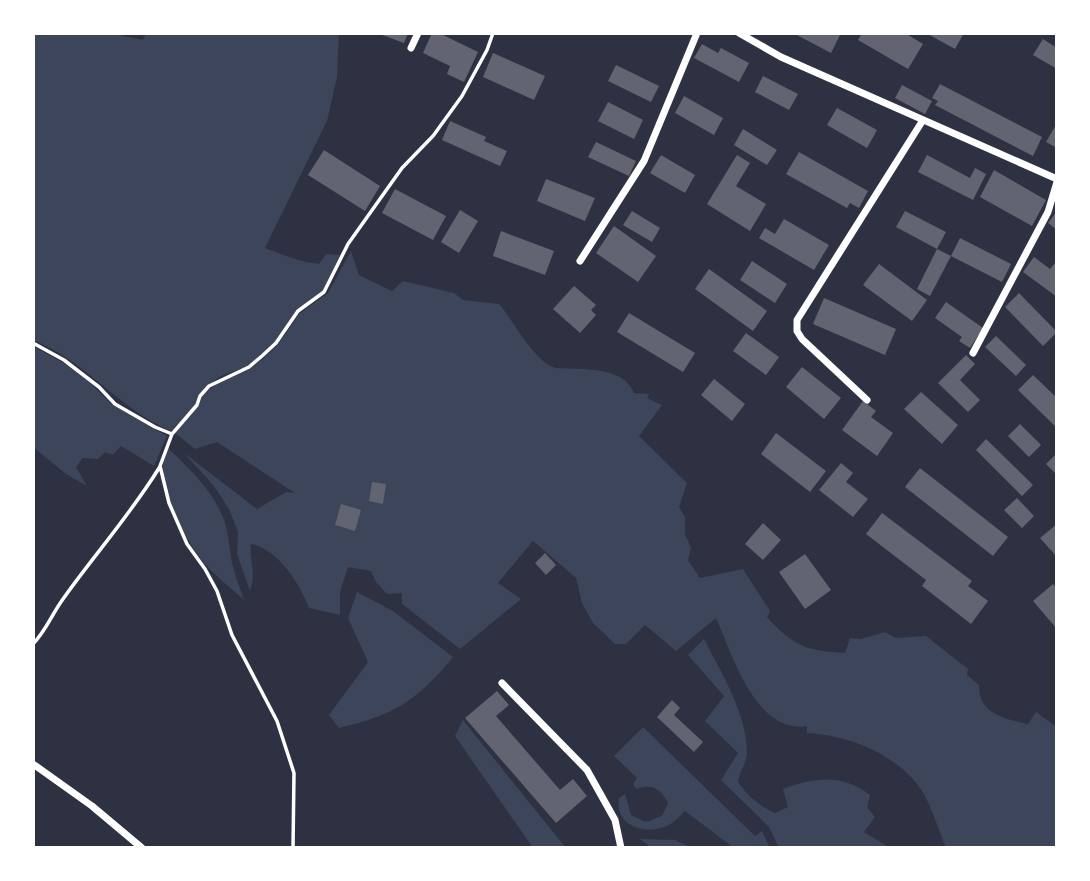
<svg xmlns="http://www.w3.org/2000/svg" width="1090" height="881" viewBox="0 0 1090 881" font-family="Karla,sans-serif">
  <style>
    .green { fill: #3c4559 }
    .building { fill: #626471 }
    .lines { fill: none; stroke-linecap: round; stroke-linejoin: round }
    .path { stroke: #fff; stroke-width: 3.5 }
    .minor { stroke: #fff; stroke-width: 7 }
  </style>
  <rect width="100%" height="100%" fill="#2d3142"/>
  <path class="green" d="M33,33H110L143,40L146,33H339L337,77L327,121L265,248C283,255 300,262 319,264L326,254L340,255L323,291L298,310L275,342L248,366L221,376L207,386L198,395L196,404L171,431C119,409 86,361 33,340Z
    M351,251L359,275L392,291L403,281L454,293L463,300L499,304C512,318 536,366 557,368C581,370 623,365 634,393L649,394L647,398L662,405L639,436L687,483L679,507L685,517V534L691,548L688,560L700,578L743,569L770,611L767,617C793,646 807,651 845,653L850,638L861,639L885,632L896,638L926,636L968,669L967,675L979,685C978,714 1005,719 1028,724L1036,712L1057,727V848H946C939,831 934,814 926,798C905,757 850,735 807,733V726C756,735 732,654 716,618L676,651L645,625L626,644H615L593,623L582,603L576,578L533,541L498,583L521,599L460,649L402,604V593L387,594L376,582L371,571L348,567L340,592V615L309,608C300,584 278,549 251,544C249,564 257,569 250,591L237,554L238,532L229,509L214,486L184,453L257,509L286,492L295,493L217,442L195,449L175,433L199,405L203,395L220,381L250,368L263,359L279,343L299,314L328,293Z
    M33,346L69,366L88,381L110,403L167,436L154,466L121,446L113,455L105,452L98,459L83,458L76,467L87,486L66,474L33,447Z
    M168,448C189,468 210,488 222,515C229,531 229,547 232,563C235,575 240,588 244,600C231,588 215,576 204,563C186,541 160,492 163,464C164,459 166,453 168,448Z
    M357,592L393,611L453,657C417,701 394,715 339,728L329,715L368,662L348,618Z
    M704,639C721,672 746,712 747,751C747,762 740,771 738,782C748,796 759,806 775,813L788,807L783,789C815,777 842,774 870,795L867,807L875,817L864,832L890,848H779L769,827L721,780L738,753L705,721L724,696L688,655Z
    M463,720L566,848H533L455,736Z
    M643,727L755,836L762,831L770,848H734L685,811C681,814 677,820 672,823C651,837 614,829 619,798L625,794L631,815L646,822L662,816L668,803C661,789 652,783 636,789L633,784L637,778L614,756Z
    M640,839L675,840L692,848H652Z"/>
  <path class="building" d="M377,33H408L404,43Z
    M432,33H439L478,52L464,82L447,74L450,66L423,53Z
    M793,33H841L831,53Z
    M862,33H905L923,44L908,69L858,40Z
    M926,33H964L955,49Z
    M1043,39L1057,48V69L1033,55Z
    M702,44L718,53L721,48L749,63L739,82L694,58Z
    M493,53L545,76L534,100L483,77Z
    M616,65L659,86L651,102L608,81Z
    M763,76L798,94L789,110L755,92Z
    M940,84L1042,137L1033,156L935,105L938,101L932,98Z
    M902,85L932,101L925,114L895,98Z
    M684,96L723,118L714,135L675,113Z
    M608,102L643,120L634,139L598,121Z
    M837,108L877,130L867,148L827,125Z
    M450,121L486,137L484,141L507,151L500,166L442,140Z
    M1057,123V148L1046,142Z
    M743,129L777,150L767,165L734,145Z
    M596,142L636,161L629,176L588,157Z
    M324,150L380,186L365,211L308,175Z
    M799,152L868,191L859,208L850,203L847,208L786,174Z
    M661,155L695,175L685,193L650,173Z
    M737,155L750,163L736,186L766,204L750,231L707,204Z
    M927,155L970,178L975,168L986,174L973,200L918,172Z
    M994,170L1046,200L1032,226L980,197Z
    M546,179L595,198L585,221L537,201Z
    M395,189L446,216L433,240L382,213Z
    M460,210L478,221L459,253L441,242Z
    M632,211L660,228L652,242L623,225Z
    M905,211L946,232L937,249L896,227Z
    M1057,211V230L1048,223Z
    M784,219L829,245L814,270L759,238L765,228L775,234Z
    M614,226L656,256L638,282L596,253Z
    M501,231L554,251L545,275L493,256Z
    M960,238L1011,264L1002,282L951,256Z
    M937,249L951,256L930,296L917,289Z
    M1034,257L1050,269L1055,263L1057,265V297L1023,272Z
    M752,261L787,284L775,303L740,280Z
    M879,264L927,300L912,321L863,285Z
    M709,269L767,311L753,331L695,289Z
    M574,286L596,305L591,310L596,315L580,333L553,309Z
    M1019,293L1057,332L1043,346L1005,307Z
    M824,298L896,329L885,355L813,324Z
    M946,302L983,328L970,348L959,341L962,337L935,318Z
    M629,313L695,353L683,372L617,332Z
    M746,333L779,357L766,375L733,351Z
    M996,336L1026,365L1016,376L985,347Z
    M966,355L975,364L960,380L980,400L968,412L938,383Z
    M802,367L841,398L824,419L786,387Z
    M1033,375L1057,398V428L1018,390Z
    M714,379L745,404L732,421L701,395Z
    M921,392L958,425L942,444L904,409Z
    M863,401L876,411L871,417L893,433L877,456L842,430Z
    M1020,424L1041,445L1029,457L1008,436Z
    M776,433L826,471L810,492L761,454Z
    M986,439L1033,485L1022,496L976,450Z
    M1057,453V475L1046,464Z
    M841,463L853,473L846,482L868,499L853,517L819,490Z
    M920,468L1008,537L993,556L905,487Z
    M372,482L386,484L383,504L369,501Z
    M1017,498L1034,516L1022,528L1004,510Z
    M341,504L361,510L355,531L335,525Z
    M882,513L972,581L968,586L988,601L971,624L922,586L926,580L866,534Z
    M763,523L781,540L763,560L745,544Z
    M1057,524V557L1040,538Z
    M545,553L556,565L546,575L535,563Z
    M805,554L831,590L805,609L779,572Z
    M1053,584L1057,589V629L1033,601Z
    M497,691L509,705L496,716L560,790L573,779L587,796L556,823L465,718Z
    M672,700L680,708L674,715L703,742L694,752L657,717Z"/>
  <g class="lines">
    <path class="path" d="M33,343L64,360L99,387L115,404L155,427L172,434
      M33,644C46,631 52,614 63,599C94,555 131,514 159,468
      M293,848L294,773L277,721L232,635L217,591L205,569L187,544L169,503L160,466L172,434L197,405L200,396L209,386L249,367L262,356L276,343L298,311L324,292L348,244L402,168L433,136L462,96L487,50L493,33"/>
    <path class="minor" d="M739,33L781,57L1057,179
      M411,48L418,33
      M580,261L644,161L697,33
      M973,353L1048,212L1057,182
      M867,400L802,339L797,331V320L923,120
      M502,683L587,770L615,820L621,848
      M33,764L92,806L142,848"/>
  </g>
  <rect width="1090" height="881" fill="none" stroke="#ffffff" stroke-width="70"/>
</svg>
